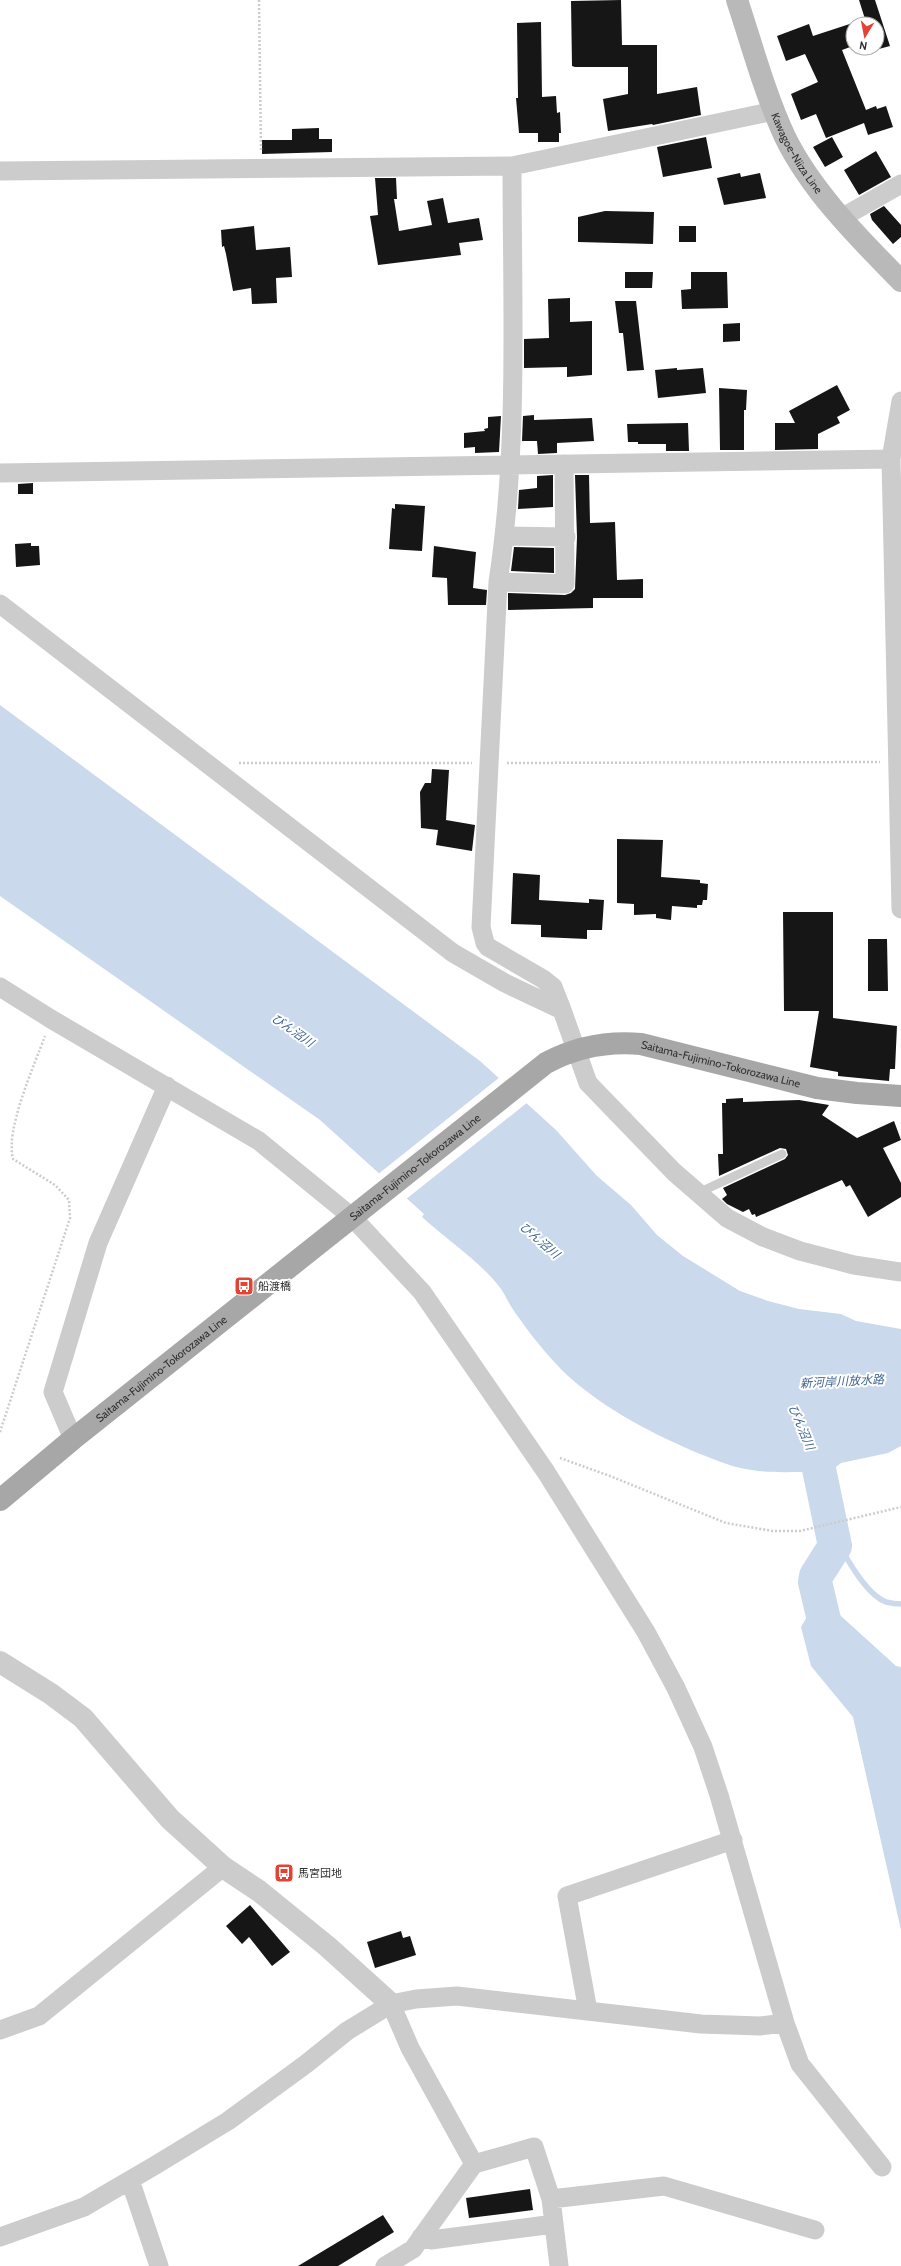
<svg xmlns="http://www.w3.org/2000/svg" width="901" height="2266" viewBox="0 0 901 2266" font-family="Cabin,'Noto Sans JP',sans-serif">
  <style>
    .water { fill: #cad9ec }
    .pier { fill: #fff }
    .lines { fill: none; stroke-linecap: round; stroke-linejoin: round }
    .stream { stroke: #cad9ec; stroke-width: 5.5 }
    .river { stroke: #cad9ec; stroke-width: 34 }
    .building { fill: #161616 }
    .path { stroke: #ccc; stroke-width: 2.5; stroke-dasharray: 2 2; stroke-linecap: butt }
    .service { stroke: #ccc; stroke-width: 9 }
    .minor { stroke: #ccc; stroke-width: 19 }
    .tertiary { stroke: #ccc; stroke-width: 22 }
    .secondary { stroke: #b9b9b9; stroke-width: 22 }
    .primary { stroke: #a7a7a7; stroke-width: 22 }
    .labels { text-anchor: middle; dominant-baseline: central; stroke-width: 4; stroke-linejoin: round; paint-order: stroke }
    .street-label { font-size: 11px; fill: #2f2f2f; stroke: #fff }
    .poi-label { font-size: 11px; fill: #2f2f2f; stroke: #fff; text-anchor: start }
    .water-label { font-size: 12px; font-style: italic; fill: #3e6491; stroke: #fff }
  </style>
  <rect width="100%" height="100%" fill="#fff"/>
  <path class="water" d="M0,705L480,1061L556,1130L597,1176L631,1205L657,1235L683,1256L740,1291L768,1301L799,1309L841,1314L856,1321L901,1329V1446L888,1453L841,1463L836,1467L834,1480L830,1481L834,1512L825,1514L819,1484L813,1485L806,1472C788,1472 769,1473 752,1470C734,1468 716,1460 700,1454C653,1434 606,1410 568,1376C548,1357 530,1334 514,1311C508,1303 505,1293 498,1285C477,1259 447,1240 422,1217L424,1214L320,1120L0,896Z
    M819,1596L896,1666L901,1667V1930L853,1717L811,1666L801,1627Z"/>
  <path class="pier" d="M500,1077L528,1102L405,1200L377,1175Z"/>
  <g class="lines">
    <path class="stream" d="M835,1546L839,1545C849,1562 867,1595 886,1602C890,1603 896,1604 901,1604"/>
    <path class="river" d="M819,1469L835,1546L816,1576L815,1582L829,1641"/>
  </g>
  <path class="building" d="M621,0L622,45H657V94L697,87L701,115L653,125L652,124L608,131L603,99L628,94V67H575L572,66L571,1Z
    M859,0H875L890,46L875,50V48H877V24H853V46L842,50L866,110L876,106L877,109L886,106L893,127L868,135L864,123L826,138L816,114L801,120L791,94L818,82L805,54L786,61L777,36L809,24L813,36L865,19Z
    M541,22L542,97L556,96L557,113L560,112L561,133H559V142H538V133H519L516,98H518L517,23Z
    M319,128V139H332V152L262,154V140H292V129Z
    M706,137L712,168L663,177L657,147Z
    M832,137L843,157L825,167L813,147Z
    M876,151L891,177L859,195L844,170Z
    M740,173L741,177L760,173L766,198L724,205L717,178Z
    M375,178H396L397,199H394L399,231L432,225L427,201L443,198L448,223L479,218L483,240L459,243L461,255L378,265L370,216L378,215Z
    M884,206L901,225V237L893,244L872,220L870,214Z
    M605,211L654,212L653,244L578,242V217Z
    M254,226L256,250L290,247L292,277L276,278L277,303L252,304L251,288L233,291L226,254L224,246L222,247L221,230Z
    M679,226H696V242H679Z
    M625,272H653L652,288H625Z
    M691,272H727L728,308L682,309L681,290L691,289Z
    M570,298V322L592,321V375L567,377V367L524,368V339L549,338L548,299Z
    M615,301H636L644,370L627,371L623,333H619Z
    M740,323V341L723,342V324Z
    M677,368V370L703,368L706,393L658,398L655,370Z
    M837,385L850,410L837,417L840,423L818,434V449L775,450V423H795L789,411Z
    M719,388L747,390L746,410H744V450H720Z
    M534,415V420L592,418L594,441L557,443V453L538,454L537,441H522L523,416Z
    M501,416L499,452L475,453V447L464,448V433L485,431L484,429L488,428V417Z
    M688,423L689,451H666V444H638V442H628L627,424Z
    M553,475V507L518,509L519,490L537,488V476Z
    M575,475H589L590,523L615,522L617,580L643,579V598H593V608L508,610V593L565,595L571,593L575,589L577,537Z
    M33,483V494H18V484Z
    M395,504L425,506L422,551L389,549L392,508L395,509Z
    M31,543V546H39L40,565L16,567L15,544Z
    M434,546L476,552L473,588L487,590L486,605H448L447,578L432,577Z
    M514,547L554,548V573L511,571Z
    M432,769L449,770L446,820L475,825L472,851L436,845L438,830L421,828L420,792L425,783H431Z
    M617,839L663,840L661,877L700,880V883L708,884L707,900H703L702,905H697V908L672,906L671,920L656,918V914L634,915V904L617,903Z
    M513,873L540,875L539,900L589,903V899L604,900L602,930H587V939L541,937V925L511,924Z
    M783,912H833V1018L897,1026L895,1069H890L889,1081L838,1076V1072L810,1067L819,1011H784Z
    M868,939H887L888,991H868Z
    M743,1098V1102L799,1100L829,1105L822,1115L857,1138L894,1121L901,1140L883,1148L901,1183V1197L868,1217L850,1185L846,1187L842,1180L756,1217L755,1214L752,1215L749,1209L743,1212L727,1204L722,1199L727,1195L723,1188L785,1159L788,1155L786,1149L780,1148L719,1176L718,1154H723L722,1103H726V1099Z
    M250,1905L290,1952L272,1966L249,1937L242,1944L226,1926Z
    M401,1931L403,1938L410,1936L416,1955L375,1968L367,1942Z
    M530,2189L533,2210L469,2218L466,2198Z
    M383,2215L394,2232L338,2266H298Z"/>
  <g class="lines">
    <path class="path" d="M259,0L261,151
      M239,763H472
      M507,763L880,762
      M0,1432L70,1218L69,1200L55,1185L13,1159C5,1130 34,1066 45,1036
      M560,1458L610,1476L726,1523L773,1531H800L901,1507"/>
    <path class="service" d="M698,1193L782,1154"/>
    <path class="minor" d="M512,166C512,305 519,445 498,582L481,927L485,943L488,947L543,979L553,987L562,1010
      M0,171L512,166L774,111
      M843,217L901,184
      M901,401L891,459L901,909
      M0,473L891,459
      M505,536L566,537
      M498,582L565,584L564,464
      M0,604L453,953L505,983L562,1010L588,1083L674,1172L727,1218L763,1237L800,1251L854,1265L901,1272
      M0,987L51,1019L259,1141L352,1217L422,1292L546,1472L646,1632L676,1688L703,1747L719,1795L785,2023L760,2026L701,2024L457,1996L416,1999L391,2004L347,2031L306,2064L228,2121L154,2166L84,2207L0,2237
      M73,1439L53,1392L98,1243L167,1086
      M391,2004L410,2048L474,2164
      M588,2011L567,1896L733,1840
      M785,2023L800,2064L882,2167
      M0,2030L39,2016L223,1867
      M130,2180L159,2266
      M551,2199L664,2186L815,2230
      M421,2237L431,2240L554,2224
      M385,2266L413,2249L474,2164L534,2147L551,2199L559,2266"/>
    <path class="tertiary" d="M0,1662L51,1694L83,1718L170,1819L223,1867L259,1891L328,1947L391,2004"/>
    <path class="secondary" id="s1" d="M737,0C752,45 765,94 785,137C812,192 859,238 901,281"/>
    <path class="primary" id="s2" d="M0,1500L73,1439L546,1063C576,1047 607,1041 641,1044L817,1088L857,1093L901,1096"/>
  </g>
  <defs>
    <g id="bus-square" transform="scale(1)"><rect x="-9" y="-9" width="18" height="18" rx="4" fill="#e44334" stroke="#fff"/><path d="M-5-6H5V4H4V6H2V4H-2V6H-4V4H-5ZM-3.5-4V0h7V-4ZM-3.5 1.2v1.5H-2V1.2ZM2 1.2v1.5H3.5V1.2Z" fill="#fff"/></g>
  </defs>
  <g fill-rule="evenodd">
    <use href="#bus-square" x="244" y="1286"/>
    <use href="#bus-square" x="284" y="1873"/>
  </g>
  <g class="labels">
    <g class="street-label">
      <text stroke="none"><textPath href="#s1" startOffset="165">Kawagoe-Niiza Line</textPath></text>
      <text stroke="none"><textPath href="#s2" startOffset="880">Saitama-Fujimino-Tokorozawa Line</textPath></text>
      <text stroke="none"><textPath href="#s2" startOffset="532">Saitama-Fujimino-Tokorozawa Line</textPath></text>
      <text stroke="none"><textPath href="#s2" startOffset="208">Saitama-Fujimino-Tokorozawa Line</textPath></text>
    </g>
    <g class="poi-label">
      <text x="258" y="1286">船渡橋</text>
      <text x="298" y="1873">馬宮団地</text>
    </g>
    <g class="water-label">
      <text transform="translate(293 1030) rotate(35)">びん沼川</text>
      <text transform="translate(540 1240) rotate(41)">びん沼川</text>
      <text transform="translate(842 1381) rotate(-3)">新河岸川放水路</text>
      <text transform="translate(802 1427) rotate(67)">びん沼川</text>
    </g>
  </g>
  <g transform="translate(865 36) rotate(190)"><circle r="19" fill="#ffffff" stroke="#acacac"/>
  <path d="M0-3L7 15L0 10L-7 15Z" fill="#e44334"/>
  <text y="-6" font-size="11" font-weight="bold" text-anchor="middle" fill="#2f2f2f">N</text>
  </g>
</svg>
